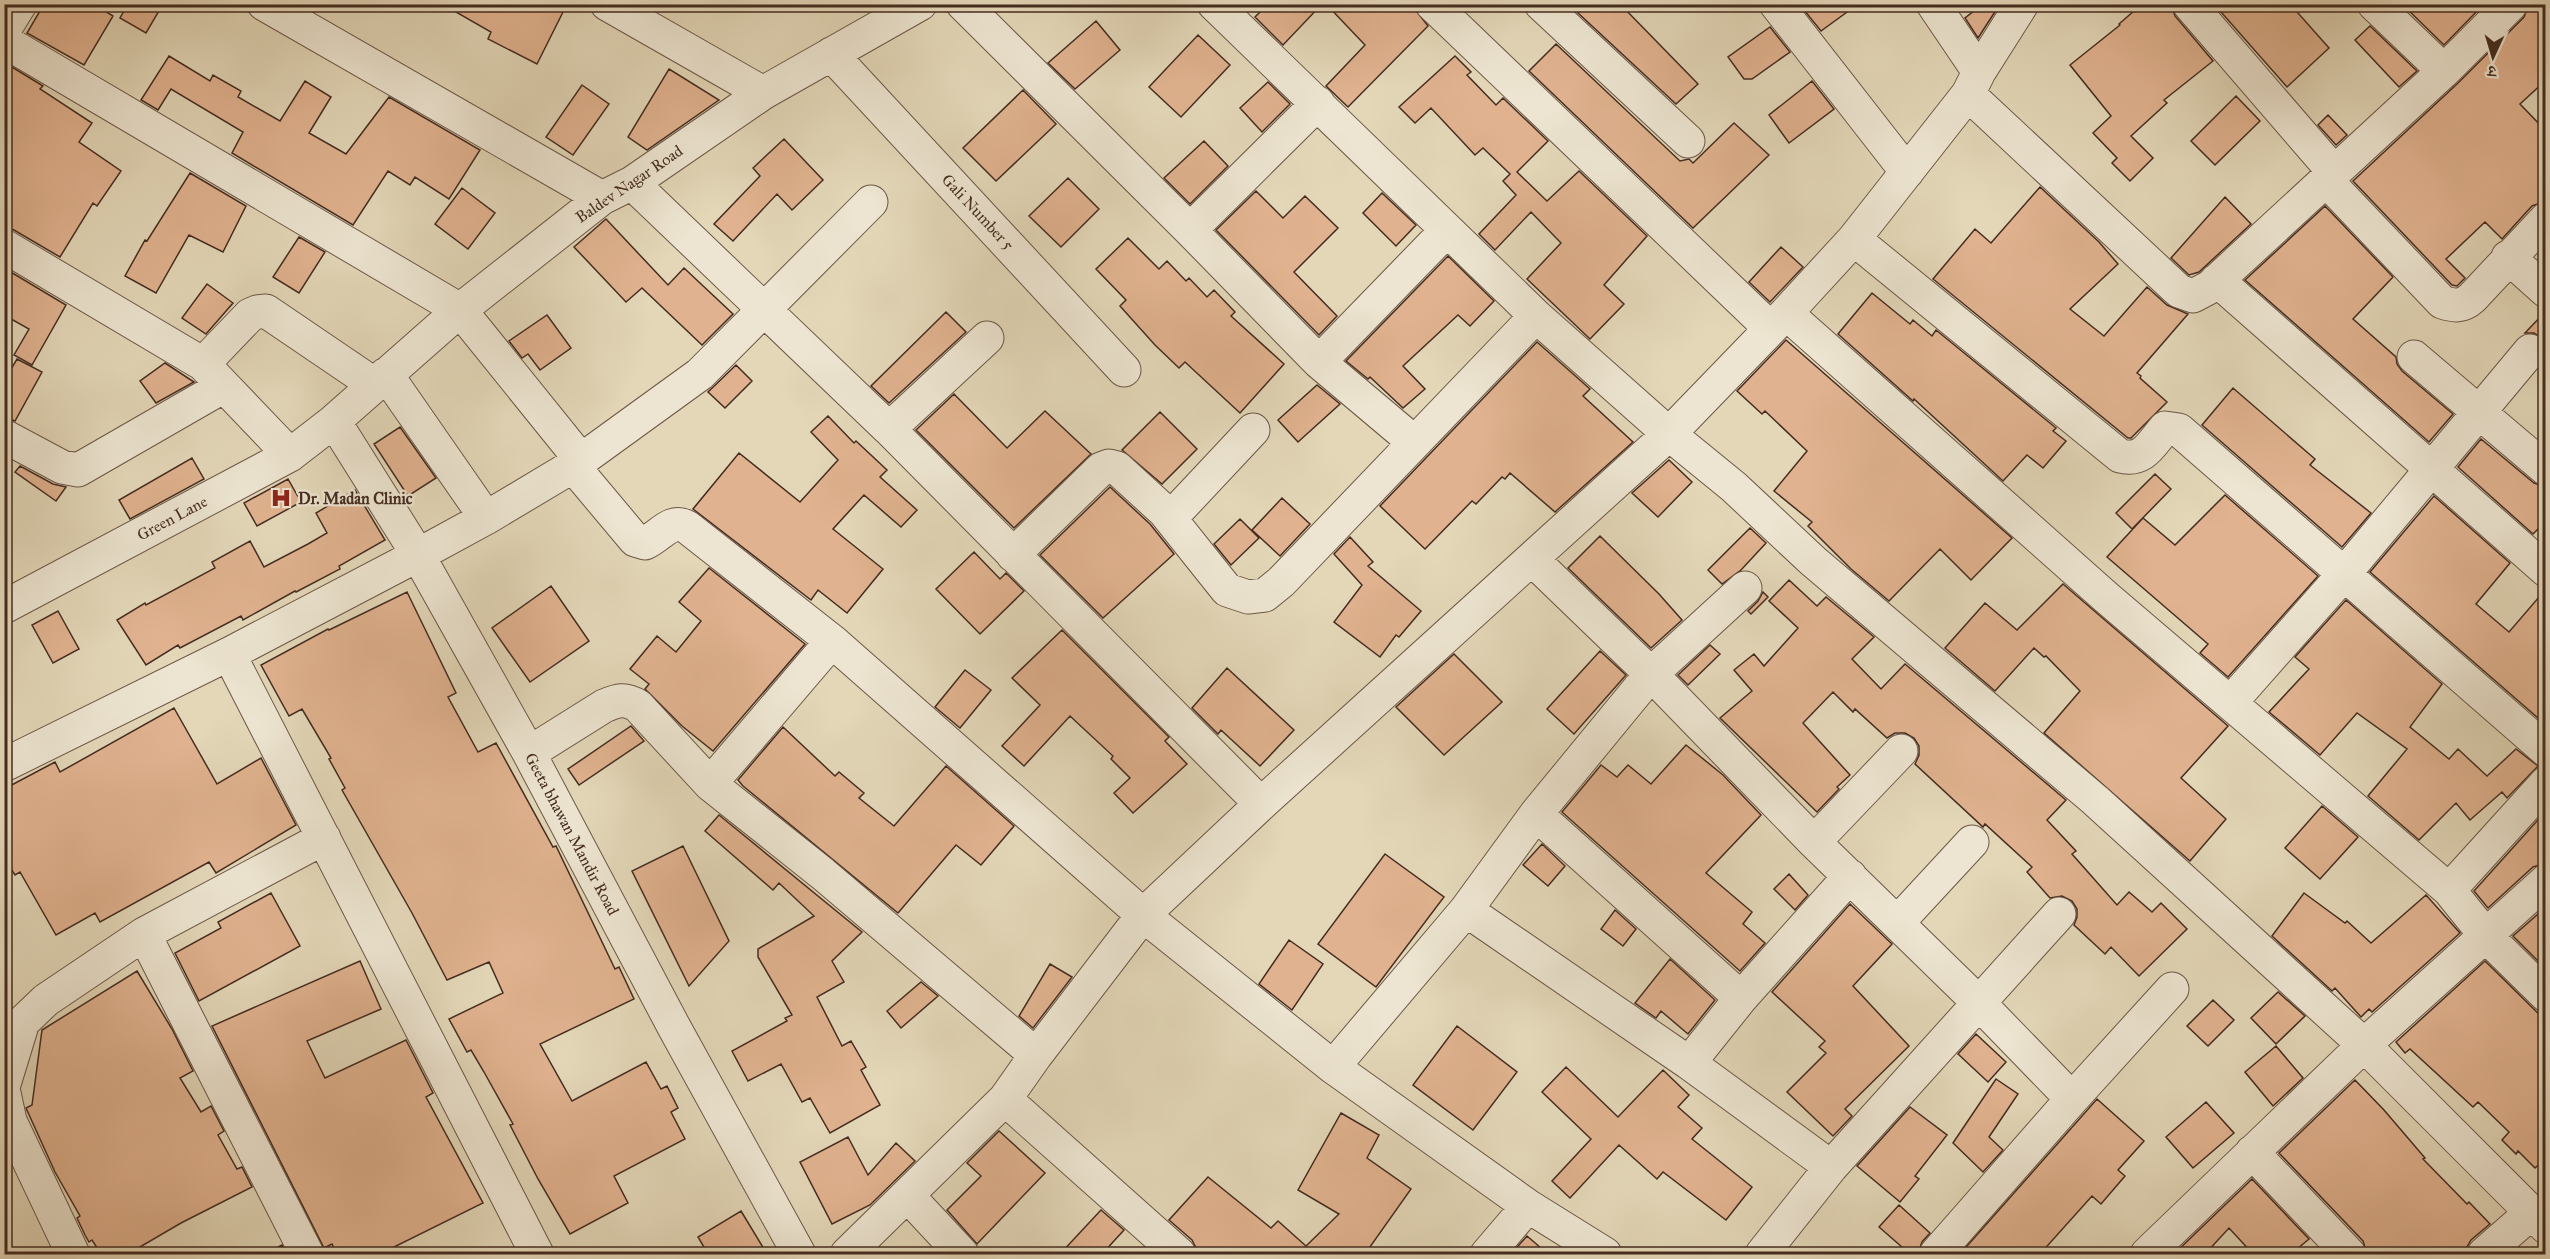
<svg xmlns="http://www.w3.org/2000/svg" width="2550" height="1259" viewBox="0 0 2550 1259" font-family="'IM FELL Great Primer','Noto Serif Devanagari',serif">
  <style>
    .building { fill: #e0b28f; stroke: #452c21; stroke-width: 1.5 }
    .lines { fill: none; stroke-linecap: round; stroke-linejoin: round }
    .minor-casing { stroke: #6c5747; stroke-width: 35 }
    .minor { stroke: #ede5d1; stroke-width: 33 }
    .labels { text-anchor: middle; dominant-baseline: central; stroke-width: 4.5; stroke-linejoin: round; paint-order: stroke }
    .street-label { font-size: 16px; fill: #452c21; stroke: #ede5d1 }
    .poi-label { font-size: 16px; font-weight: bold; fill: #452c21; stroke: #ede5d1; text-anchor: start }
  </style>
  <rect width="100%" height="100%" fill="#e3d7b8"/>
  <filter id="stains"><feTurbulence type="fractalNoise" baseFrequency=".00333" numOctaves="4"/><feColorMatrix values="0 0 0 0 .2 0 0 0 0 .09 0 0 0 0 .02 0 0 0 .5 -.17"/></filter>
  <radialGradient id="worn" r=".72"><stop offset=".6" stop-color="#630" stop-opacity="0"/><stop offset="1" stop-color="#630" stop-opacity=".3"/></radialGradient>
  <path class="building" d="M44,4H94L113,16L84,65L27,33Z
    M128,4H163L146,33L120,18Z
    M442,4H567L537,64L488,39L491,32Z
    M1268,4H1322L1283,45L1255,17Z
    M1326,4H1411L1428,26L1348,107L1326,86L1365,45Z
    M1588,4H1620L1698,84L1676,104L1578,13Z
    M1812,4H1858L1821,31L1804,10Z
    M1983,4H2000L1978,38L1965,18Z
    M2142,4H2171L2175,16L2213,61L2164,100L2167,103L2131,136L2153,158L2130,181L2112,163L2117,158L2093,133L2111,116L2070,65L2120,25L2119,24Z
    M2214,4H2290L2329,48L2287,87Z
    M2402,4H2484L2444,45Z
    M2529,4H2546V80L2520,104L2546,131V201L2532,206L2502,239L2485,222L2446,259L2465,278L2457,286L2452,285L2353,181L2457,84L2524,17Z
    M1096,21L1120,50L1075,89L1048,63Z
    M2370,26L2417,71L2399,87L2355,40Z
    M1770,27L1790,52L1752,79H1744L1728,57Z
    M1198,35L1230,65L1181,117L1149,87Z
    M1556,44L1680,161L1689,159L1693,163L1734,123L1769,155L1693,228L1529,71Z
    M169,56L210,81L213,75L241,91L238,97L280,121L305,81L331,97L309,133L346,154L389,97L480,150L449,199L415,177L410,185L388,171L353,225L232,153L243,132L171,89L158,110L141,100Z
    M1455,56L1471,72L1467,75L1496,105L1503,98L1548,141L1517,172L1547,201L1579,171L1647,236L1604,285L1624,304L1590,339L1527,279L1561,243L1531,212L1495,250L1479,234L1516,195L1503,181L1510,174L1483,148L1475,155L1431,108L1415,123L1399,107Z
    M7,64L43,86L40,89L92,123L79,142L121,171L97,206L93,203L60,257L14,230L4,227V68Z
    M669,69L719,100L647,150L628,137Z
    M1812,81L1834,109L1789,143L1769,115Z
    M1268,82L1290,104L1262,132L1240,108Z
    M582,85L609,104L573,155L546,137Z
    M1023,90L1056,124L996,181L963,148Z
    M2236,96L2260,121L2215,165L2191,141Z
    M2328,115L2347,135L2336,145L2318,125Z
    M784,139L823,180L792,210L777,194L733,241L714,224L760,176L753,168Z
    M1204,141L1228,166L1190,204L1164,178Z
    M190,173L246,206L223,252L189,235L156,293L125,276L145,240L147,241Z
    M1068,178L1099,209L1061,247L1029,216Z
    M2040,187L2099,242L2118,264L2070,309L2104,336L2147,287L2167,305L2188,314L2137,373L2141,376L2140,378L2167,402L2131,438H2128L1933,279L1975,229L1991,243Z
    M462,188L495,213L468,249L435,224Z
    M1256,191L1283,218L1305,196L1338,228L1294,272L1337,316L1319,335L1216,230Z
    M1382,193L1416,225L1396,246L1363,213Z
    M2225,197L2251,224L2199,272L2189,275L2171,258Z
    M2325,206L2393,277L2353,319L2396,357L2397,364L2402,371L2453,414L2429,442L2245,280Z
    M606,219L668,285L684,268L733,314L702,345L642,288L626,302L574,247Z
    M299,237L325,252L299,293L273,277Z
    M1128,238L1159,269L1167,261L1186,281L1189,278L1207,297L1214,290L1235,312L1231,316L1284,364L1240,413L1185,362L1179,368L1155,345L1120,306L1126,300L1096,269Z
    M1781,247L1803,267L1770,302L1749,282Z
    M1448,256L1494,301L1470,326L1458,315L1403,366L1425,389L1403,408L1370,377L1368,379L1346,361Z
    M4,268L66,305L32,365L14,355L29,329L4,315Z
    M207,284L233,303L206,334L182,318Z
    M1872,293L1910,324L1913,320L1932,336L1936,330L2056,428L2053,431L2066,441L2043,468L2027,455L2003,481L1914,399L1913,401L1838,334Z
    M2546,311V341L2534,333H2525Z
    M946,312L966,332L889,403L871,386Z
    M547,315L571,348L540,370L528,354L522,358L509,341Z
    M1786,340L2012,538L1971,580L1940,549L1889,601L1851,569L1808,526L1812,522L1774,491L1807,451L1765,411L1762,414L1737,391Z
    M1537,342L1590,389L1583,396L1633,442L1555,512L1510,473L1505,479L1502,477L1476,504L1472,501L1425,549L1380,506Z
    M17,359L42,372L15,421L4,417V381Z
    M165,363L194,382L156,403L140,381Z
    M736,365L752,381L725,408L708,392Z
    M1317,385L1340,404L1298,442L1278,420Z
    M2233,388L2315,459L2310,465L2371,513L2342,547L2202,425Z
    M954,394L1007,448L1045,411L1091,454L1014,528L916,430Z
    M1160,412L1197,449L1162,484L1122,450Z
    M828,416L854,443L856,441L887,470L880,477L917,510L901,527L864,495L833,529L883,569L847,613L818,590L811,600L693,509L739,453L800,502L838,460L811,432Z
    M400,427L436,478L408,496L374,444Z
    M2481,439L2534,483L2546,487V521L2533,534L2458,467Z
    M192,458L204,479L130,519L119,500Z
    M1669,460L1692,482L1658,517L1632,493Z
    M20,466L53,484L66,487L56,501L15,472Z
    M2155,474L2171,489L2132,529L2116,513Z
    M288,479L301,502L257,526L244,503Z
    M1110,487L1150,524L1174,554L1103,618L1040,555Z
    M355,490L385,540L339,566L340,569L296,592L295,591L243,620L241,616L180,648L178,645L146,665L117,620L145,603L146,605L215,568L212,562L250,541L264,567L308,544L327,533L316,513Z
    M2225,495L2318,576L2228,677L2200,653L2208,644L2107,557L2143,518L2175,545Z
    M2434,496L2510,563L2476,604L2509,632L2546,589V725L2370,572Z
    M1282,498L1310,524L1280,556L1252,530Z
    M1240,519L1259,538L1231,565L1214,544Z
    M1750,528L1766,543L1741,570L1722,584L1708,570Z
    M1600,536L1659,594L1682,620L1651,648L1568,568Z
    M1350,537L1373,562L1368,566L1421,611L1399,637L1396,635L1380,657L1334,622L1362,585L1334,554Z
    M974,552L1000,579L1006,573L1024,591L980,634L936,589Z
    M709,568L805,644L713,751L682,726L645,689L649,684L630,669L657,636L676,652L701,621L679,602Z
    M1789,580L1817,606L1826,597L1874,637L1852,659L1881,689L1905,664L2066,800L2047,820L2076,851L2072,854L2117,905L2129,892L2152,912L2161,903L2187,929L2139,976L2111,947L2105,954L2074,925L2077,917V909L2072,901L2062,896L2050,898L2027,872L2032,867L1985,824L1983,827L1915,764L1919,755V746L1914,738L1905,733H1895L1887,738L1855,709L1853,712L1833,692L1803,723L1850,775L1837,787L1839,789L1817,812L1720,718L1752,691L1734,670L1754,654L1764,666L1798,628L1769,601Z
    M2063,584L2228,726L2181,778L2226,819L2190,861L2044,733L2080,691L2046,656L2044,657L2034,648L1995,691L1945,648L1985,603L2017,630Z
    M551,586L589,641L530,682L492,628Z
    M407,592L456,693L448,697L478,752L496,743L553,847L556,846L615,969L619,967L634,999L540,1044L572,1101L646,1062L661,1089L667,1086L678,1108L671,1112L685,1139L614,1176L628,1203L570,1234L538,1179L510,1125L513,1124L484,1072L471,1050L467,1052L449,1019L503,993L489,962L447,980L412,913L342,790L345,788L329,759L331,758L302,709L289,716L261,665L328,629L329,630Z
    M1763,592L1768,597L1751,614L1748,611L1758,601Z
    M2346,600L2442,684L2410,727L2449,759L2458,749L2487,776L2516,749L2538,766L2507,798L2502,792L2470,820L2456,803L2419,840L2368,796L2407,749L2357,713L2320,755L2269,712L2309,669L2295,657Z
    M58,611L79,649L53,663L32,625Z
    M1062,630L1169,737L1165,741L1187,764L1133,813L1114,793L1130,778L1111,759L1113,756L1070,716L1024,766L1002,746L1040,705L1012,678Z
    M1710,645L1720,654L1688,685L1678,675Z
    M1600,651L1626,675L1574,734L1547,709Z
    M1454,654L1502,702L1444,755L1396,707Z
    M1227,668L1294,730L1260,766L1221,730L1218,734L1192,708Z
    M965,670L991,690L960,728L935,707Z
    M174,708L217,784L261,758L296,825L216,873L209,862L100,922L95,913L56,935L20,872L15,875L4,858V789L55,762L60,772Z
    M631,726L644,741L579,785L568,769Z
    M783,727L835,776L839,772L864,793L859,798L894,826L946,766L1014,826L981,865L956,845L898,913L743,786L738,780Z
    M1686,745L1723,775L1761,815L1706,873L1752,912L1743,924L1765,943L1740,971L1562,812L1601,765L1617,777L1628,765L1651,784Z
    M2322,806L2358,837L2320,879L2285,848Z
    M2546,811V863L2533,867L2488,908L2474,891Z
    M719,815L862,932L832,961L844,982L817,997L842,1046L851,1041L866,1067L861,1070L880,1105L830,1133L810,1098L802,1102L781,1064L748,1081L732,1051L787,1021L785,1018L792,1015L758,957V949L814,916L779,883L773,890L705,831Z
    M1542,844L1565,866L1548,886L1523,865Z
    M683,846L729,941L689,986L632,871Z
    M1385,854L1444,897L1376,987L1318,944Z
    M1789,874L1808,895L1795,910L1774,889Z
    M271,893L300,946L199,1001L175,953L221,928L218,922Z
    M2304,893L2345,923L2347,921L2371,943L2426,895L2460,933L2372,1012L2369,1009L2361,1017L2335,988L2332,991L2272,936Z
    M1850,904L1892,944L1853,986L1909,1046L1845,1109L1852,1116L1833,1136L1787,1092L1826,1053L1819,1047L1825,1041L1772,992Z
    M2546,907V961L2542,965L2513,936Z
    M1615,910L1636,929L1623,946L1601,929Z
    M1289,940L1323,964L1292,1010L1259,984Z
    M1670,959L1715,1000L1688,1034L1661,1011L1656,1018L1635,1003Z
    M360,961L381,1009L307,1041L325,1078L406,1040L433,1093L426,1097L483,1203L380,1254H337L332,1244L324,1248L212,1026Z
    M2485,961L2546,1021V1158L2535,1168L2518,1151L2516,1154L2502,1140L2509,1132L2478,1102L2473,1107L2410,1049L2405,1053L2396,1042Z
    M1050,964L1072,977L1033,1028L1019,1016Z
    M137,971L172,1029L193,1071L180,1078L201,1112L211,1106L224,1131L218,1135L237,1169L242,1167L252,1187L181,1223L128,1254H101L92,1240L89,1242L85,1235L77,1218L80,1216L55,1172L26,1108L32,1105L42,1030Z
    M921,982L938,996L901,1028L887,1011Z
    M2278,992L2305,1016L2276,1044L2251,1018Z
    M2213,1000L2234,1020L2208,1046L2187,1026Z
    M1457,1026L1517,1072L1473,1130L1413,1085Z
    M1976,1034L2006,1062L1988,1082L1958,1054Z
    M2276,1046L2303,1078L2273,1106L2245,1072Z
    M1566,1067L1618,1117L1663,1070L1689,1095L1678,1107L1702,1128L1692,1139L1752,1187L1726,1220L1663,1172L1657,1179L1619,1145L1570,1198L1552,1181L1591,1139L1542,1092Z
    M1996,1079L2018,1094L1989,1137L2003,1150L1983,1172L1953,1143Z
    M2355,1080L2384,1110L2425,1158L2423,1159L2467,1204L2469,1202L2490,1224L2471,1240L2467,1247L2466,1254H2367L2363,1241L2279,1153Z
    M2097,1099L2144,1141L2118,1170L2125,1176L2101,1204L2092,1196L2040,1254H1960Z
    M2206,1102L2234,1133L2193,1168L2166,1137Z
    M1910,1107L1947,1135L1915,1176L1919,1179L1900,1202L1857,1166Z
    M1341,1113L1379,1135L1367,1158L1411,1189L1365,1254H1199L1192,1240L1169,1220L1208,1177L1271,1228L1278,1221L1306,1246L1339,1214L1298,1190Z
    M999,1131L1045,1173L977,1244L947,1210L981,1176L967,1163Z
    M848,1137L868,1175L896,1143L915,1161L870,1205L832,1224L800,1162Z
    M2252,1179L2309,1239L2291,1254H2253L2229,1228L2205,1254H2174Z
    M1899,1205L1930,1233L1922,1242L1918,1254H1910L1879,1227Z
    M1101,1210L1124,1230L1102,1254H1060Z
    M741,1211L767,1254H708L698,1237Z
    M1527,1236L1548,1254H1511Z
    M282,1245L286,1254H264Z"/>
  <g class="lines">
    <g class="minor-casing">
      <path id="minor" d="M264,4L602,198
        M607,4L763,93
        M963,4L1190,230L1319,362
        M1214,4L1536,316L1669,434L1734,487L1813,561L2095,800L2364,1045L2546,1227
        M1432,4L1770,328
        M1541,4L1688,141
        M1776,4L1907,172
        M1933,4L1979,72
        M2189,4L2334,172
        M2374,4L2444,71
        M4,30L20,4
        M4,41L460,310L581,460
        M831,54L1124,370
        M1968,94L2179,291L2193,296L2210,287L2444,71L2511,4
        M2326,180L2442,302C2454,306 2462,307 2472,298L2546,219
        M632,183L889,429L1261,804
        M1190,230L1318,103
        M1854,239L2120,456C2144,462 2151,444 2165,428L2179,430L2546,750
        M4,246L203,364L290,455
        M2508,257L2546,291
        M2217,280L2546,570
        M1786,313L2107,598L2449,890L2486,936L2546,995
        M2414,357L2546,469
        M203,364L250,315L257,312L266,311L375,385
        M386,374L486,518
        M334,421L418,555L529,753L674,1027L799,1254
        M889,429L987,338
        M4,436L62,467L78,470L224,386
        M1414,442L1319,362L1447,230
        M573,466L635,540L645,543C661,536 670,518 687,527L832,641L1143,915L1333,1067L1528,1206L1605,1254
        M1164,511L1227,590L1248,597L1265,595L1281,582L1536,316
        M1013,555L1101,469L1109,466L1117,468L1164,511L1178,510L1253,430
        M1533,560L1651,674L1814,842L1978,1002L2072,1099
        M4,607L290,455L334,421L460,310L602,198L632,183L763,93L920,4
        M229,654L537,1254
        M2230,703L2344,574L2530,351
        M529,753L604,706C618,700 625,698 638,706L710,784L823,874L1036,1055
        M4,765L229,654L418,555L486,518L573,466L700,374L871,202
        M710,784L832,641
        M1536,814L1741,998
        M1814,842L1901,751
        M2449,890L2546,783
        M1466,910L1689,1063L1831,1167
        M1898,922L1972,842
        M144,934L307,1254
        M1689,1063L1741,998L1850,876
        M1333,1067L1466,910L1536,814L1651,674L1745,588
        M4,1084L23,1022L46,1000L144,934L324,838
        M4,1093L10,1121L73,1254
        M1005,1099L1179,1254
        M2252,1152L2349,1254
        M908,1196L962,1254
        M847,1254L1005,1099L1036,1055L1143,915L1261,804L1669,434L1786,313L1854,239L1968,94L1979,72L2022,4
        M1487,1254L1528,1206
        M1762,1254L1831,1167L2059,914
        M1936,1254L2072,1099L2172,989
        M2147,1254L2364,1045L2546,881
        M2484,1254L2531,1213"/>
    </g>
    <use href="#minor" class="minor"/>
  </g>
  <defs>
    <g id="hospital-bare" transform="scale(1.62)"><path d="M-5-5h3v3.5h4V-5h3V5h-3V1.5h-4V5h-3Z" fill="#8f2418" stroke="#ede5d1" stroke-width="2.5" paint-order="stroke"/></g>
  </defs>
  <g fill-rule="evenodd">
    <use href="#hospital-bare" x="281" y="498"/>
  </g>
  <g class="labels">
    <g class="street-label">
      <text transform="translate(629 184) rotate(-34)">Baldev Nagar Road</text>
      <text transform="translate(978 212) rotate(47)">Gali Number 5</text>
      <text transform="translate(172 518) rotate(-28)">Green Lane</text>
      <text transform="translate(572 834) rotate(62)">Geeta bhawan Mandir Road</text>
    </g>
    <g class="poi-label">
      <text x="298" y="498">Dr. Madan Clinic</text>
    </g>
  </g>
  <rect width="2550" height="1259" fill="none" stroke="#e3d7b8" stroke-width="24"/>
  <rect x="6" y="6" width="2538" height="1247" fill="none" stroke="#452c21" stroke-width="3"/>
  <rect x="12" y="12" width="2526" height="1235" fill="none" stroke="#452c21" stroke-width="1.5"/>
  <g transform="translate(2493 57) rotate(184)" stroke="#ede5d1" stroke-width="4.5" paint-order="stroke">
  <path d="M0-4.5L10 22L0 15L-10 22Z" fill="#452c21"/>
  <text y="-9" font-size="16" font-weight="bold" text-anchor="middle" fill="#452c21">उ</text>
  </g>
  <rect width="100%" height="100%" filter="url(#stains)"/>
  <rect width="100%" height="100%" fill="url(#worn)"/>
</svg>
